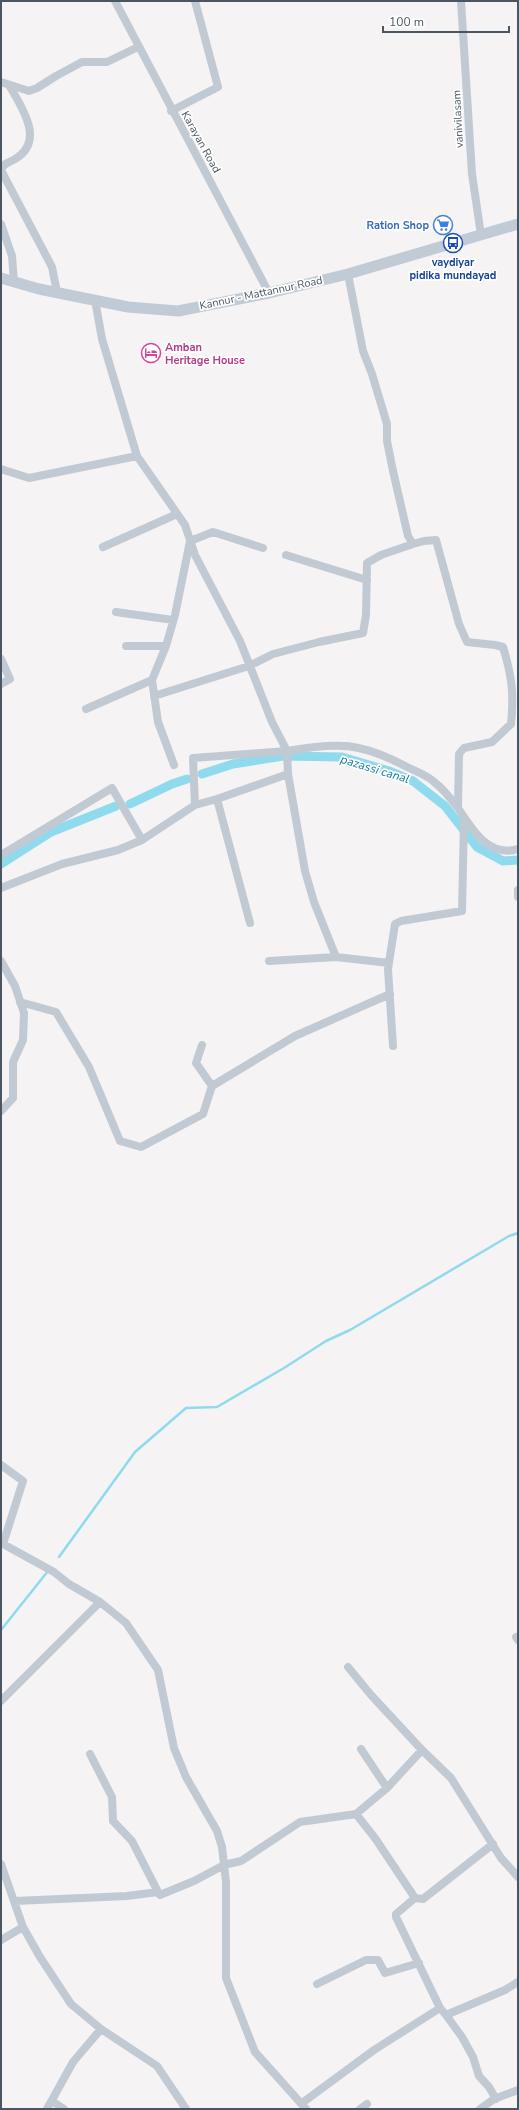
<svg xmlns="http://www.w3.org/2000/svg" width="519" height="2110" viewBox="0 0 519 2110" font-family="'Nunito Sans',sans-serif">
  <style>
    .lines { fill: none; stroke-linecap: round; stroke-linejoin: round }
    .stream { stroke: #90daee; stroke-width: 2.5 }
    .canal { stroke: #90daee; stroke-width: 9 }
    .street { stroke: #c1cad2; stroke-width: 8 }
    .secondary { stroke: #c1cbd6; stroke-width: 11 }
    .labels { text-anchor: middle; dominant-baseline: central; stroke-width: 3.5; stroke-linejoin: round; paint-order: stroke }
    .street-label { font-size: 11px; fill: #4a5661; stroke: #fff }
    .shop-label { font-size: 11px; font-weight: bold; fill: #366cbe; stroke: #fff; text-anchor: end }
    .transit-label { font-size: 11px; font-weight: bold; fill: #164399; stroke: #fff }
    .hotel-label { font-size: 11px; font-weight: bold; fill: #b23c85; stroke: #fff; text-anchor: start }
    .water-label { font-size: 12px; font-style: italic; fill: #0c7c9b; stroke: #fff }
  </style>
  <rect width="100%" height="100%" fill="#f5f3f3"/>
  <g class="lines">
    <path class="stream" d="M59,1557L135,1452L186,1408L217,1407L284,1368L326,1341L350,1330L509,1236L518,1233
      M1,1630L48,1571"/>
    <path class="canal" d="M202,774L233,764L283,756L342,757L389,771L413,781L445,806L477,847L503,861L518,860
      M130,804L172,784L187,779
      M1,864L51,832L116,806"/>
    <path class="street" d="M115,1L269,293
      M461,1L472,174L481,235
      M1,82L29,91L37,88L56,76L82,62H107L138,47
      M9,85C21,106 46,141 15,159C9,163 3,163 1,170L52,267L57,292
      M171,111L218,87L195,1
      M1,224L12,256L14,282
      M348,274L363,351L372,374L387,424V441L393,471L408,536L413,544L424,541L436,540L459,624L467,642L495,645L503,647C512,676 514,694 511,724L492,742L464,748L459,754L458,808
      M95,300L102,339L137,456L185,525L195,555L240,641L272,722L287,751C338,742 360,742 407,767C415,771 426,775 433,781C442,788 452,800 458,808C472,829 488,858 518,849
      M1,469L29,478L137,456
      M103,547L177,514
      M286,555L367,580
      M116,612L173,620
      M126,646H166
      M1,659L10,679L1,684
      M154,696L249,666L273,654L319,642L363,633L366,615L367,563L381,555L413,544
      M86,709L152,680
      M174,765L158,722L152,680L166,646L175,615L190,541L213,532L263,548
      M217,799L288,774
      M195,805L217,799L250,923
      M1,855L112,788L142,840L195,805L193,758L287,751L288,774L305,871L314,902L336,957
      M1,888L62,864L118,850L142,840
      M518,890V897
      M1,961L15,986L24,1013L23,1040L13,1062V1098L1,1111
      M269,961L336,957L389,963
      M20,1002L56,1012L89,1067L120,1141L141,1147L203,1114L212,1086
      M202,1045L196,1063L212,1086L295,1036L390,994
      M393,1046L388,969L395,924L401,921L462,911L464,820
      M1,1465L23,1481L3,1544L54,1572L69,1584L100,1602L126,1623L158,1670L174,1748L186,1777L217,1831L222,1847L226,1882V1978L255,2052L306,2109
      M516,1637L518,1640
      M348,1667L371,1695L422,1750
      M1,1701L100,1602
      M361,1749L387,1788
      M90,1754L112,1797L113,1821L132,1841L158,1892
      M356,1814L375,1838L415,1898L396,1914V1917L440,2008
      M1,1864L23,1927
      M415,1898L423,1899L493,1844
      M15,1901L127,1896L158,1892L160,1895L194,1881L224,1865L241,1861L300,1822L356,1814L387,1788L422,1750L451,1778L501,1858L518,1877
      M1,1940L23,1927L40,1957L71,2004L101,2029L157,2066L186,2109
      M317,1984L366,1960H378L385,1973L419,1963
      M446,2015L462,2037L473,2057L479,2076L489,2087L496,2099
      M52,2101L64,2109
      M302,2103L374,2050L440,2008L446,2015L505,1990L518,1982
      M47,2109L73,2062L101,2029
      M360,2109L367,2104
      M480,2109L494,2099L518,2090"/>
    <path class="secondary" d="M1,278L39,289L128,307L178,311L269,293L348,274L518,224"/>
  </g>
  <defs>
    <g id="supermarket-ring" transform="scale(1)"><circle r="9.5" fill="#fff" stroke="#3f7fe0" stroke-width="1.5"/><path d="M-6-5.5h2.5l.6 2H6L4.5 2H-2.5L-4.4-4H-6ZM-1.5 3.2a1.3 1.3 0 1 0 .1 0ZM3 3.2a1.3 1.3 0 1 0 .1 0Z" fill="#3f7fe0"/></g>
    <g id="bus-ring" transform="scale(1)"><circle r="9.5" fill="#fff" stroke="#1a4fb4" stroke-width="1.5"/><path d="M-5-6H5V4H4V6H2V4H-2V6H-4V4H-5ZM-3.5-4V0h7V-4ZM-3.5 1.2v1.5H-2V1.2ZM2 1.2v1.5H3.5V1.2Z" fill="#1a4fb4"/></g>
    <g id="hotel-ring" transform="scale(1)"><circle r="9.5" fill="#fff" stroke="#d1479c" stroke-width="1.5"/><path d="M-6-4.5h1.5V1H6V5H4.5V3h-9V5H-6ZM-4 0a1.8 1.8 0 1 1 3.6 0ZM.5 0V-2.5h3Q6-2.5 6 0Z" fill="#d1479c"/></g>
  </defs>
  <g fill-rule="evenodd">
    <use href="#supermarket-ring" x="443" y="225"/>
    <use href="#bus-ring" x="453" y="243"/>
    <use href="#hotel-ring" x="151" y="353"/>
  </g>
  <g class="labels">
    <g class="street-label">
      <text transform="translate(458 119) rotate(-93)">vanivilasam</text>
      <text transform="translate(201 142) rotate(61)">Karayan Road</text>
      <text transform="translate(261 293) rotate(-12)">Kannur - Mattannur Road</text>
    </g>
    <g class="shop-label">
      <text x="429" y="225">Ration Shop</text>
    </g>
    <g class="transit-label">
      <text x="453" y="262">vaydiyar<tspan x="453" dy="13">pidika mundayad</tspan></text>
    </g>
    <g class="hotel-label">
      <text x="165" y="347">Amban<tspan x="165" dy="13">Heritage House</tspan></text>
    </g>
    <g class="water-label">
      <text transform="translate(375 769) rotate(17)">pazassi canal</text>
    </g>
  </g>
  <rect width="519" height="2110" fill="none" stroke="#4a5661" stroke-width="4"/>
  <path d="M383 26v6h126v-6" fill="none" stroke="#4a5661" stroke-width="2"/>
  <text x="389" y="26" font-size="12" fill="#4a5661" stroke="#ffffff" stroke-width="3" paint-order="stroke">100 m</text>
</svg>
